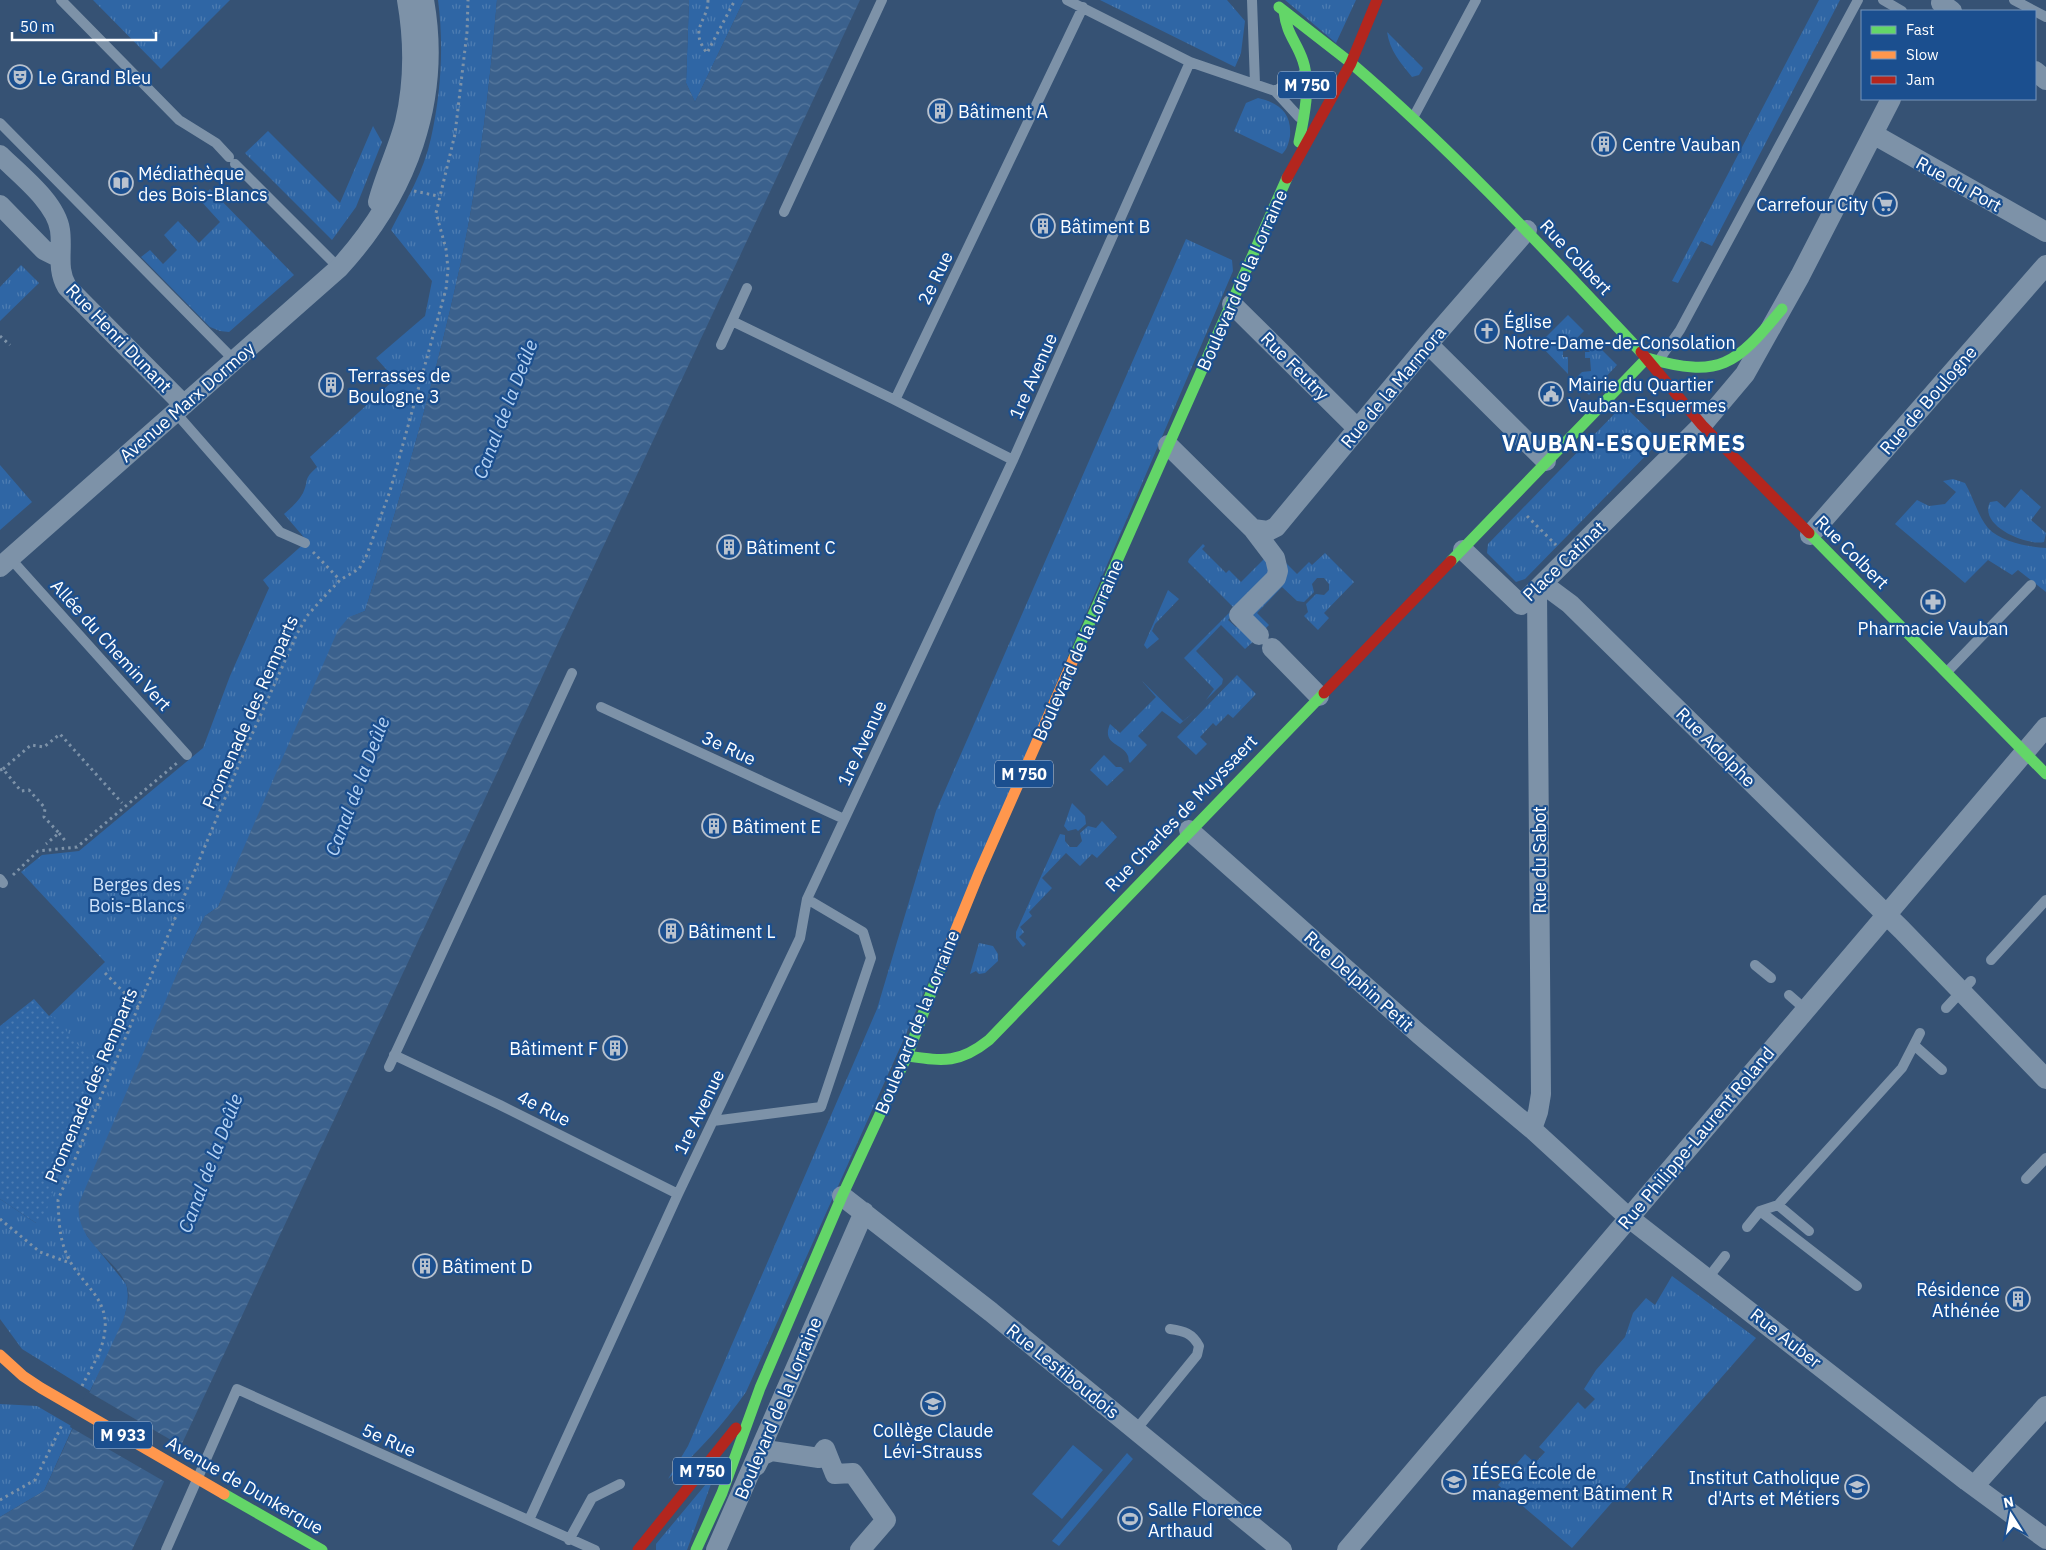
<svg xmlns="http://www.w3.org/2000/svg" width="2046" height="1550" viewBox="0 0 2046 1550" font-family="'IBM Plex Sans',sans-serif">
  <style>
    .grass { fill: url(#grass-tufts) }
    .garden { fill: url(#garden-dots) }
    .pitch { fill: #2f66a5 }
    .water { fill: url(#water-waves) }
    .pier { fill: #365274 }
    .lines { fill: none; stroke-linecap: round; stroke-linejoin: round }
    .path { stroke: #7d92a8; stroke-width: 3; stroke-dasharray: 2.5 4; stroke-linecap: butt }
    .lane { stroke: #7d92a8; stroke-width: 10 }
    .street { stroke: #7d92a8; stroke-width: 20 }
    .fast { stroke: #63d668; stroke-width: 11 }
    .slow { stroke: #ff974d; stroke-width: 11 }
    .jam { stroke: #b3261e; stroke-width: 11 }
    .labels { text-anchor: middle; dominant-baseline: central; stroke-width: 4.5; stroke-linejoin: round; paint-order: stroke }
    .shield { fill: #1b4f8f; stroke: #bbcadd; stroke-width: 1 }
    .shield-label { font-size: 16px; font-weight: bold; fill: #fff }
    .poi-label { font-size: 18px; fill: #fff; stroke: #1b4f8f; text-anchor: start }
    .street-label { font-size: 18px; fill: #fff; stroke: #1b4f8f }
    .park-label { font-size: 18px; fill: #cfe3fa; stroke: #1b4f8f }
    .water-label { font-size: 19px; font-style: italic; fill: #b5d3f5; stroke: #1b4f8f }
    .district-label { font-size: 22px; font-weight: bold; letter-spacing: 1px; fill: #fff; stroke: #1b4f8f }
  </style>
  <defs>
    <pattern id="grass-tufts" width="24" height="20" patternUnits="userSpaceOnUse" patternTransform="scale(1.25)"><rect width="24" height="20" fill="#2f66a5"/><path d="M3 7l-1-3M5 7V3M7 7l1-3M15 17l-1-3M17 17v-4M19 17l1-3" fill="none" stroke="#4e7db2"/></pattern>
    <pattern id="garden-dots" width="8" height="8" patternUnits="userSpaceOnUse" patternTransform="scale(1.25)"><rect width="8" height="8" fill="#2f66a5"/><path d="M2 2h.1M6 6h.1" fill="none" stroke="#4e7db2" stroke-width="1.8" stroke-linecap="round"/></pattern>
    <pattern id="water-waves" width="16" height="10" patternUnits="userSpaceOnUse" patternTransform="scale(1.25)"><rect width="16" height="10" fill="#3b618d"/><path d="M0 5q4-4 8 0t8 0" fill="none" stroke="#58799e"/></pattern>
  </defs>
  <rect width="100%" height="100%" fill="#365274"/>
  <path class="grass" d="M93,0H230L161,69Z
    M438,0H497C489,94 478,188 457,280C432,392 399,502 365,611L353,616L218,907L205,916L182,962L80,1219L87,1236L126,1284C136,1313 102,1365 90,1391L22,1349L0,1319V1199L36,1223L49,1016L105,962L21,872L42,855L79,851L203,748L230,676L269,588L263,580L307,541L284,514C291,508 298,502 303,493C310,478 302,481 317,467L310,457L395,379L376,358L425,316L432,281L391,230C406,201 424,171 431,138C441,94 444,45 438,0Z
    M689,0H744L695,102L686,83Z
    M1100,0H1227L1245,21L1241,53L1235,67Z
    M1285,0H1356L1336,43Z
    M1819,0H1840L1712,246L1701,241L1678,283L1672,281Z
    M1387,32L1423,68L1419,75L1412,77C1400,62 1390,51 1387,32Z
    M1258,98C1279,103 1292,113 1290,136C1289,142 1287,150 1282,154L1234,131L1246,103Z
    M373,126L382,142L356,207L332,240L245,153L268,131L340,203Z
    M210,189L294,275L229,332L220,331L210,327L141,257L150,250L163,264L177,250L164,235L178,221L199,243L220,222L200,200Z
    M1186,239L1232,260L1233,271L907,1032L746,1392C723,1425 698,1452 668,1479L688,1446L877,1009L936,811Z
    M21,265L39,283L0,321V287Z
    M1568,315L1584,331L1571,344L1563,345V357H1568V374L1539,344Z
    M1589,337L1617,365L1589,395L1574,380L1582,372L1591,371L1590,358H1585V352H1590L1582,344Z
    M1623,405L1660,441L1525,579L1516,582L1487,553L1488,544Z
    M0,465L32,502L0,530Z
    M1953,479L1965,483C1973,497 1978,516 1988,528C2001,542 2028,547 2046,548V592L2018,570L2012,575L1988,560L1965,583L1895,524L1917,500L1929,506L1945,504L1956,492L1943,481Z
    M2021,489L2041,507L2031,520L2046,533L2044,542C2027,546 1978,526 1990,502L1997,501L2005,508Z
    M1203,544L1205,546L1202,549L1226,573L1229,570L1241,582L1267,556L1272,571L1233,607L1188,562L1189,559Z
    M1271,548L1297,574L1309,562L1312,565L1325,553L1354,582L1324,613L1329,618L1318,630L1304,616L1308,612L1306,604L1316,594L1324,595L1329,590V584L1324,578H1317L1312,584L1314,592L1304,602L1297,601L1282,587L1257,613L1269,625L1262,632L1251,620L1254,609L1278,584Z
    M1168,590L1179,599L1155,624L1152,631L1159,639L1147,649L1144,645Z
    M1231,611V616L1228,620L1236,627H1240L1256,639L1245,649L1221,625L1196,651L1223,679L1222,684L1206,700L1214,689L1184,658Z
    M1237,675L1256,694L1233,718L1228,714L1216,726L1213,723L1200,737L1207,744L1196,755L1177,737Z
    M1142,681L1183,721L1194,712L1180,724L1162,711L1138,736L1147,745L1130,763C1128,761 1129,759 1128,756C1123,743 1101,745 1110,724L1120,733L1156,697Z
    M1104,755L1116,767H1121L1124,770L1107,786L1090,770Z
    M1072,803L1085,816L1086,824L1078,831L1076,829L1068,831L1064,826Z
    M1102,821L1117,837L1097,858L1092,854L1080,866L1066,853L1042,878L1052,888L1029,912L1032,916L1020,927L1024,932L1019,937L1026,944L1023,947L1016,938V932L1060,834L1065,835V841L1070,847H1077L1082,841L1080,833L1088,826L1096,828Z
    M979,943L993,946L998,954V961L985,973L979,974L976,971L970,974Z
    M1672,1276L1756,1338L1572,1548L1498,1485L1525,1454L1535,1463L1545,1452L1539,1447L1578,1402L1585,1409L1595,1399L1584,1389L1596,1370L1625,1337L1633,1313L1646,1298L1655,1305Z
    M0,1404L37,1406L73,1427L44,1491L0,1517Z
    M706,1484H711L687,1550H656V1544Z"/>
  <path class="garden" d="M34,999L49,1016L56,1019L96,1066L44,1218L36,1223L0,1199V1026Z"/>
  <path class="pitch" d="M1073,1445L1103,1470L1062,1519L1032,1494Z
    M1127,1453L1133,1459L1059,1546L1052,1541Z"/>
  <path class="water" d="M497,0H689L686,83L695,102L744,0H860L132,1550H0V1517L44,1491L124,1318C126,1309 130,1299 128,1290C120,1259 74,1244 79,1203L182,962L205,916L218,907L338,630L349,617L365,611C399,502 432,392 457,280C478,188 489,94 497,0Z"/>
  <path class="pier" d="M87,1391L183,1447L167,1483L70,1427Z"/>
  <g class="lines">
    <path class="path" d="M708,0C708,22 688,28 707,53L735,0
      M414,191L438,196
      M0,336L10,345
      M1527,516L1556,545
      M313,552L340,580
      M3,769L31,745L44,747L60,734L122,803
      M0,770L3,769L21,791L29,790L45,808L44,817L59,833L46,844
      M59,833L67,843
      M13,875L38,851L77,847L177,763
      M105,973L139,1008
      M0,1219L40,1252L70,1263
      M82,1386C91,1368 104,1349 105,1329C108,1300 84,1285 71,1263C59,1242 59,1223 58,1200L245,750L297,634L307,616L322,599L340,580L359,569L366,557L390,491L446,289L448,269L446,249L436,213L455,134L467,32L468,0
      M0,1500L35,1480L62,1425"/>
    <path class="lane" d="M61,0L179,120L216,143L229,157
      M1067,0L1190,62
      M1252,0L1255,84
      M1883,0L1902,11
      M2014,0L2046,17
      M1299,117L1275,91L1303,74
      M1413,118L1476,0
      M0,123L234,360
      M235,164L339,268
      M784,212L882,0
      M732,321L895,400L1083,7
      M721,345L747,288
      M1659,360L1680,330L1858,0
      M895,400L1013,460
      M175,412L280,532L305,543
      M10,558L187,755
      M1947,672L2031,585
      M601,707L844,819
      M0,879L3,883
      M1991,960L2046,900
      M1755,965L1771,978
      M1789,995L1805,1009
      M1946,1008L1971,981
      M1914,1045L1942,1070
      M394,1055L500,1105L678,1194
      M389,1067L572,673
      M713,1121L821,1107L871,958L863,932L807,899
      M2026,1179L2046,1158
      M1778,1205L1809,1231
      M1760,1211L1778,1205L1902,1068L1920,1033
      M1747,1227L1760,1211L1857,1286
      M1708,1278L1725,1256
      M1135,1431L1197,1355L1199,1346C1192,1333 1184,1331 1170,1329
      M529,1520L678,1194L800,938L807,899L1013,460L1190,62L1275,91
      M569,1540L592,1498L620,1484
      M166,1550L237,1389L595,1550"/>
    <path class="street" d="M1941,3L1952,11
      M2035,71L2046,80
      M1873,134L2046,232
      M0,155C19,174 56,202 60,230C63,251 56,268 67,287L184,405
      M378,202C385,175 398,149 405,122C414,83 414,40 407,0
      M0,205L44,250L60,258
      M1232,304L1358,429
      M1428,344L1546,461
      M1168,445L1253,529L1275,558L1278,571L1276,578L1239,615L1259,635
      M1253,529L1268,531L1276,527L1428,344L1527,230
      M1810,535L2046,265
      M1463,550L1521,605L1702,425L1745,374L1800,276L1891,99
      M0,567L339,268C407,194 442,100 424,0
      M1543,584L1570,604L1902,930L2046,1079
      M1272,648L1319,696
      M1189,830L1419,1034L1532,1129L1628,1217L1967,1481L2046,1539
      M1532,1129L1538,1112L1541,1094L1537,590
      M842,1196L991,1312L1282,1550
      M756,1466L761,1456L772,1451L819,1458L825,1449L835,1474L853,1473L886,1520L860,1550
      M1974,1486L2046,1406
      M716,1550L864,1212
      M1347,1550L2046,727"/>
    <path class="fast" d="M1279,7L1351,63
      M1284,11C1287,36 1296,40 1303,61C1311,85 1304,118 1299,142
      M1351,63C1455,152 1548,253 1641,352
      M1647,358C1721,379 1735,365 1782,309
      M1809,533L2046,774
      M1451,561L1647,358
      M1074,658L1287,178
      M907,1056C943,1061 959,1064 989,1040L1324,693
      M224,1494L322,1550
      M696,1550L722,1493L760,1388L842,1196L907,1056L942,964"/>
    <path class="slow" d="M942,964L979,873L1074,658
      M0,1355L23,1376L41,1388L224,1494"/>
    <path class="jam" d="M1287,178L1351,63L1377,0
      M1641,352L1702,425L1809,533
      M1324,693L1451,561
      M638,1550L736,1428"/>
  </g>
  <defs>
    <g id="theatre-ring" transform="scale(1.25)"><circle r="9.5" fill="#1b4f8f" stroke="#b9c2ce" stroke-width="1.5"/><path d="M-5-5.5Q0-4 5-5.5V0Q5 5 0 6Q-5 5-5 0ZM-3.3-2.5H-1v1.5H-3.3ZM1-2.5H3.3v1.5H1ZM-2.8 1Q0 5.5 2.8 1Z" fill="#b9c2ce"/></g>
    <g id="building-ring" transform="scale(1.25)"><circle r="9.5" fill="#1b4f8f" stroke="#b9c2ce" stroke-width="1.5"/><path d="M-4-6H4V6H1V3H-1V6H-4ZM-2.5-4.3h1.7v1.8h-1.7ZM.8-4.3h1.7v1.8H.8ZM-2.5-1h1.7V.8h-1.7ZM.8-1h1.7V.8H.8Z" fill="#b9c2ce"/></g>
    <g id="library-ring" transform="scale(1.25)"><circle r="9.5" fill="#1b4f8f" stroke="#b9c2ce" stroke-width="1.5"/><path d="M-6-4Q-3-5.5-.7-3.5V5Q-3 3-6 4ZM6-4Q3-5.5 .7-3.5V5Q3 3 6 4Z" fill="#b9c2ce"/></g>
    <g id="supermarket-ring" transform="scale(1.25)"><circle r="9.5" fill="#1b4f8f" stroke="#b9c2ce" stroke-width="1.5"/><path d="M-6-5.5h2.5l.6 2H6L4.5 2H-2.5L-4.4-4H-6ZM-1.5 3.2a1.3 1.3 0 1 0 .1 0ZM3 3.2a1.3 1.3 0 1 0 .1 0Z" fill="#b9c2ce"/></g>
    <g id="church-ring" transform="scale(1.25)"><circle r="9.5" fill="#1b4f8f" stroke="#b9c2ce" stroke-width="1.5"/><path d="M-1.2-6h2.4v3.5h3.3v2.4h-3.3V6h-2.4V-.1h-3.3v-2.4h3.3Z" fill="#b9c2ce"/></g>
    <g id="civic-ring" transform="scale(1.25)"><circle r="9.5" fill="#1b4f8f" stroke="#b9c2ce" stroke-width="1.5"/><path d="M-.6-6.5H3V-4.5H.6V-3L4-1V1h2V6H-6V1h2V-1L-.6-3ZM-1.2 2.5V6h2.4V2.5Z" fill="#b9c2ce"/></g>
    <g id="pharmacy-ring" transform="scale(1.25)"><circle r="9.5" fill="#1b4f8f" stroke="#b9c2ce" stroke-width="1.5"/><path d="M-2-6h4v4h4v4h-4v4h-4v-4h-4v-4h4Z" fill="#b9c2ce"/></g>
    <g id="school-ring" transform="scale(1.25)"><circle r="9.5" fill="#1b4f8f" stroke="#b9c2ce" stroke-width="1.5"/><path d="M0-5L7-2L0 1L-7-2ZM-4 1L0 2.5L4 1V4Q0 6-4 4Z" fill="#b9c2ce"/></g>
    <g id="university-ring" transform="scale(1.25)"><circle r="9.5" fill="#1b4f8f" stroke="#b9c2ce" stroke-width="1.5"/><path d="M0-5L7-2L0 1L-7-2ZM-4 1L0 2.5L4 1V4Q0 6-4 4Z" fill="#b9c2ce"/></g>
    <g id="stadium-ring" transform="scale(1.25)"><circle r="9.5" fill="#1b4f8f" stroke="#b9c2ce" stroke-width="1.5"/><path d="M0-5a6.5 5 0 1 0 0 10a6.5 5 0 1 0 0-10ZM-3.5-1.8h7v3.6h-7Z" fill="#b9c2ce"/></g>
  </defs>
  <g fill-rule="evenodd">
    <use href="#theatre-ring" x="20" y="77"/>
    <use href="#building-ring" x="940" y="111"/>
    <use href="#building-ring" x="1604" y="144"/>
    <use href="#library-ring" x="121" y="183"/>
    <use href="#supermarket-ring" x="1885" y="204"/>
    <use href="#building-ring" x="1043" y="226"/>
    <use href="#church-ring" x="1487" y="331"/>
    <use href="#building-ring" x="331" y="385"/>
    <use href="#civic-ring" x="1551" y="394"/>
    <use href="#building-ring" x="729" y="547"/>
    <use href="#pharmacy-ring" x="1933" y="602"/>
    <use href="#building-ring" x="714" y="826"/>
    <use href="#building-ring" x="671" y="931"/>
    <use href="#building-ring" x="615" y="1048"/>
    <use href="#building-ring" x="425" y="1266"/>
    <use href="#building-ring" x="2018" y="1299"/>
    <use href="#school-ring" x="933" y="1404"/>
    <use href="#university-ring" x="1454" y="1482"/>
    <use href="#university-ring" x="1857" y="1487"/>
    <use href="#stadium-ring" x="1130" y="1519"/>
  </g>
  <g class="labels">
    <g class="shield">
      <rect x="1278" y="71.5" width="58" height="27" rx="4"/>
      <rect x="995" y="760.5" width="58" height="27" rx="4"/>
      <rect x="94" y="1421.5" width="58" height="27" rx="4"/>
      <rect x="673" y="1457.5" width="58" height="27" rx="4"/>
    </g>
    <g class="shield-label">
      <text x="1307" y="85">M 750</text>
      <text x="1024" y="774">M 750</text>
      <text x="123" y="1435">M 933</text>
      <text x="702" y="1471">M 750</text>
    </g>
    <g class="poi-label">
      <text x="38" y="77">Le Grand Bleu</text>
      <text x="958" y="111">Bâtiment A</text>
      <text x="1622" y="144">Centre Vauban</text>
      <text x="138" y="173">Médiathèque<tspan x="138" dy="21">des Bois-Blancs</tspan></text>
      <text x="1868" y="204" text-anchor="end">Carrefour City</text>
      <text x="1060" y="226">Bâtiment B</text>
      <text x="1504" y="321">Église<tspan x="1504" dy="21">Notre-Dame-de-Consolation</tspan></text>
      <text x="348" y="375">Terrasses de<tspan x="348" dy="21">Boulogne 3</tspan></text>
      <text x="1568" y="384">Mairie du Quartier<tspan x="1568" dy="21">Vauban-Esquermes</tspan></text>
      <text x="746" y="547">Bâtiment C</text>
      <text x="1933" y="628" text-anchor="middle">Pharmacie Vauban</text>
      <text x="732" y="826">Bâtiment E</text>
      <text x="688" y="931">Bâtiment L</text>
      <text x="598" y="1048" text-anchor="end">Bâtiment F</text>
      <text x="442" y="1266">Bâtiment D</text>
      <text x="2000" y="1289" text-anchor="end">Résidence<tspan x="2000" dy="21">Athénée</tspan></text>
      <text x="933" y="1430" text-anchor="middle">Collège Claude<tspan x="933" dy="21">Lévi-Strauss</tspan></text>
      <text x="1472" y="1472">IÉSEG École de<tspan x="1472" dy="21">management Bâtiment R</tspan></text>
      <text x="1840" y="1477" text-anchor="end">Institut Catholique<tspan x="1840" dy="21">d'Arts et Métiers</tspan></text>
      <text x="1148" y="1509">Salle Florence<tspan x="1148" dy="21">Arthaud</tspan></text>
    </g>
    <g class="street-label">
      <text transform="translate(1959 184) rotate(29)">Rue du Port</text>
      <text transform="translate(1576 257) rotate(47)">Rue Colbert</text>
      <text transform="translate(935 278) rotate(-64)">2e Rue</text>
      <text transform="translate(1242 280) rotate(-66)">Boulevard de la Lorraine</text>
      <text transform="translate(119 338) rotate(46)">Rue Henri Dunant</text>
      <text transform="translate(1295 366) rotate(45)">Rue Feutry</text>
      <text transform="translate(1033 376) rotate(-66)">1re Avenue</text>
      <text transform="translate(1393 387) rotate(-50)">Rue de la Marmora</text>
      <text transform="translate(1928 400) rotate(-49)">Rue de Boulogne</text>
      <text transform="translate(187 402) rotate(-41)">Avenue Marx Dormoy</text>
      <text transform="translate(1852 552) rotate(45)">Rue Colbert</text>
      <text transform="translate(1564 561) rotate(-44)">Place Catinat</text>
      <text transform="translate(111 645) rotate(48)">Allée du Chemin Vert</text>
      <text transform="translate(1078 650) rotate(-66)">Boulevard de la Lorraine</text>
      <text transform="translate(250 712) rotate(-66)">Promenade des Remparts</text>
      <text transform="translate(862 743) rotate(-65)">1re Avenue</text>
      <text transform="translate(1716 747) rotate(45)">Rue Adolphe</text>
      <text transform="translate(729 748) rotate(25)">3e Rue</text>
      <text transform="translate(1181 813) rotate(-46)">Rue Charles de Muyssaert</text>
      <text transform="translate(1539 860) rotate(-90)">Rue du Sabot</text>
      <text transform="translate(1359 981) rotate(42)">Rue Delphin Petit</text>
      <text transform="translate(917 1022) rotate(-68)">Boulevard de la Lorraine</text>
      <text transform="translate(91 1085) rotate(-67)">Promenade des Remparts</text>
      <text transform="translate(544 1108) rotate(27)">4e Rue</text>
      <text transform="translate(699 1112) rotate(-64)">1re Avenue</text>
      <text transform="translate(1696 1138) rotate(-50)">Rue Philippe-Laurent Roland</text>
      <text transform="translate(1786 1338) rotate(38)">Rue Auber</text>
      <text transform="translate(1063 1371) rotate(39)">Rue Lestiboudois</text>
      <text transform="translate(778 1408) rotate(-67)">Boulevard de la Lorraine</text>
      <text transform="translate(389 1440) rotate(24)">5e Rue</text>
      <text transform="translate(245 1485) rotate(30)">Avenue de Dunkerque</text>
    </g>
    <g class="park-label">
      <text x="137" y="884">Berges des<tspan x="137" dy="21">Bois-Blancs</tspan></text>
    </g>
    <g class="water-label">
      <text transform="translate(505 409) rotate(-69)">Canal de la Deûle</text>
      <text transform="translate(357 786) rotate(-69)">Canal de la Deûle</text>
      <text transform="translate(210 1163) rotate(-69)">Canal de la Deûle</text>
    </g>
    <g class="district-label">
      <text x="1624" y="442">VAUBAN-ESQUERMES</text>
    </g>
  </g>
  <rect x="1861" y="10" width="175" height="90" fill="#1b4f8f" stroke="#7695bc"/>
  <rect x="1871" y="26" width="25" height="8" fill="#63d668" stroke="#7695bc"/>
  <text x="1906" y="35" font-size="15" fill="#ffffff">Fast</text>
  <rect x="1871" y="51" width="25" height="8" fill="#ff974d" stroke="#7695bc"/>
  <text x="1906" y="60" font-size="15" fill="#ffffff">Slow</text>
  <rect x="1871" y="76" width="25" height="8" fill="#b3261e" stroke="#7695bc"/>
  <text x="1906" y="85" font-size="15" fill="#ffffff">Jam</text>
  <g transform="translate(2011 1515) rotate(349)" stroke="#1b4f8f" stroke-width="4" paint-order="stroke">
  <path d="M0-4L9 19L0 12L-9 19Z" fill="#ffffff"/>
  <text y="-8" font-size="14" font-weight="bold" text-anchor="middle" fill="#ffffff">N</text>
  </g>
  <path d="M12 32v8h144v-8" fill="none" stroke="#ffffff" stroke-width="2.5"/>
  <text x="20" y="32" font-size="15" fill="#ffffff" stroke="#1b4f8f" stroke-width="4" paint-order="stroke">50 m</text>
</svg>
